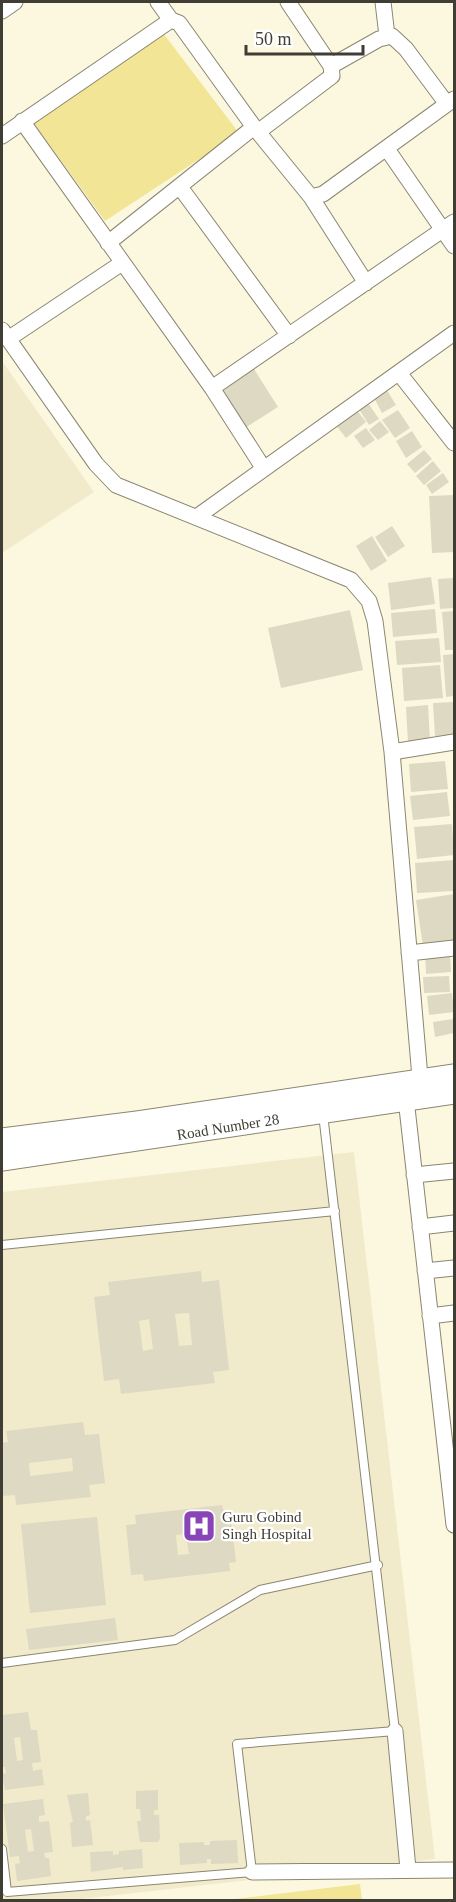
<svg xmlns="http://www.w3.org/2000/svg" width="456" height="1902" viewBox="0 0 456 1902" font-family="'Times New Roman',serif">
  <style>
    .built { fill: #f1ebcc }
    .green { fill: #f3e596 }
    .building { fill: #ddd9c2; fill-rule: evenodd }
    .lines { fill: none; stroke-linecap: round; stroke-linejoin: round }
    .lane-casing { stroke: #8a8671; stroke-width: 10 }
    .street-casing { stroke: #8a8671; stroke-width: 17 }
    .secondary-casing { stroke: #8a8671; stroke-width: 23 }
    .lane { stroke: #fff; stroke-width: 8 }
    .street { stroke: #fff; stroke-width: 15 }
    .secondary { stroke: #fff; stroke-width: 21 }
    .labels { text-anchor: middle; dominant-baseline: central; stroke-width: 4.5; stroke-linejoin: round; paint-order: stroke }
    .street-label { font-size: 15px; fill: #3f3d34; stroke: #fff }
    .poi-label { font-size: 15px; fill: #3f3d34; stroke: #fff; text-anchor: start }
  </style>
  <rect width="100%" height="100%" fill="#fcf8e0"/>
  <path class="built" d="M2,361L94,492L2,553Z
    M354,1152L435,1859L73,1900H2V1192Z"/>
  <path class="green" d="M160,29L239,133L105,221L33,122Z
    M360,1884L362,1900H226Z"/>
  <path class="building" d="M254,369L278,407L245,428L220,390Z
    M385,387L396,405L382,413L372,394Z
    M366,400L379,419L369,425L357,406Z
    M355,408L366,422L346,438L335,424Z
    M398,410L410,428L395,438L382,420Z
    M380,421L389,432L378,440L369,430Z
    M366,428L375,440L363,448L354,436Z
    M412,431L422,447L406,458L396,441Z
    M424,450L432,459L415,473L407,464Z
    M433,461L441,471L424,485L416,476Z
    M443,473L449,482L432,494L426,485Z
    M454,495V552L432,553L429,496Z
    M392,526L405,546L388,557L375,537Z
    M372,536L387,561L371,571L356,546Z
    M431,577L435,604L391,610L388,583Z
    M454,578V608L440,609L438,579Z
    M435,609L437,633L393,637L391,613Z
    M350,610L363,670L281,688L268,628Z
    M454,611V650H445L442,612Z
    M439,638L441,662L397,665L395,641Z
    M454,654V696L446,697L443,655Z
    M440,665L443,698L404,701L402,668Z
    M454,702V735L435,736L433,703Z
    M428,705L430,741L408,742L406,707Z
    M445,761L448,789L411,792L409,764Z
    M447,792L450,816L413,820L410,796Z
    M452,824L454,855L417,859L414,827Z
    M454,860V891L417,893L415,863Z
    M454,894V941L423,946L416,900Z
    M450,951L451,972L426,974L425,953Z
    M449,976L450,992L424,993L423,977Z
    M452,993L454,1012L429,1015L427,996Z
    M453,1019L454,1033L435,1037L433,1022Z
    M201,1271L202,1282L219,1280L229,1370L213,1372L215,1383L121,1394L119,1379L104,1381L94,1297L110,1295L108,1282ZM189,1313L192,1345L179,1346L175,1314ZM149,1319L153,1349L143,1351L139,1321Z
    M83,1422L85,1435L99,1434L105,1483L89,1485L91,1497L16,1505L15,1495L2,1496V1443L8,1442L6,1431ZM72,1458L73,1471L30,1476L29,1463Z
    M222,1505L224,1513H230L236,1562L229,1563L230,1571L144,1581L143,1574L131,1575L126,1525L136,1524L135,1515ZM186,1534L189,1554L178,1555L176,1535Z
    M97,1517L106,1605L30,1613L21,1524Z
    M115,1618L118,1640L29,1650L26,1629Z
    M28,1712L31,1730H37L41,1762L32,1763L33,1771L42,1769L44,1785L5,1790L2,1774L6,1773L5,1767H2V1715ZM20,1737L23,1760L17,1761L14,1738Z
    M158,1790V1810H154V1815H159L160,1838L158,1842H140L137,1821H141L140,1809H136V1791Z
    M88,1793L90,1815L86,1816V1821L90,1820L93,1845L72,1847L70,1823L73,1822L67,1795Z
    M43,1799L45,1815L39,1816V1822L49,1821L53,1852L44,1853L45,1858H49L51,1876L17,1881L15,1864L20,1863L19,1856L10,1857L3,1804ZM31,1829L34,1851L28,1852L25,1830Z
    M237,1840L238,1863L211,1864V1859H207V1863L180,1865L179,1843L204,1842V1845H210V1841Z
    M142,1849L143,1868L123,1870V1867L91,1872L90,1852L113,1851V1855L119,1854V1851Z"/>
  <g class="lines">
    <g class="lane-casing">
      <path id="lane" d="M2,1245L335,1211
        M2,1663L175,1640L260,1590L378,1565
        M2,1849L7,1892L252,1872L237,1744L395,1731L323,1114"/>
    </g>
    <g class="street-casing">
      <path id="street" d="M158,2L171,20
        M383,2L387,36
        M2,11L15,2
        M331,66L379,39L392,36L406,49L447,104
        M22,121L212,388L264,469
        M258,132L332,76L331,66L288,2
        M2,136L171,20L179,23L254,127L311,197L323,194L454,99
        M387,149L454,246
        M180,187L289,336
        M311,197L366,283
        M108,243L254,127
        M2,330L96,464L116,485L351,580L369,601L375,621L392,752L421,1089
        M8,339L122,263
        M399,373L454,443
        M212,388L454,222
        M198,516L454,333
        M392,752L454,742
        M409,953L454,948
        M405,1090L454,1525
        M414,1175L454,1171
        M420,1227L454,1223
        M425,1271L454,1268
        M430,1316L454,1313
        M395,1731L408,1869
        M252,1872L454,1870"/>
    </g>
    <g class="secondary-casing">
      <path id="secondary" d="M2,1139L137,1122L454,1075
        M2,1160L454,1093"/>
    </g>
    <use href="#lane" class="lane"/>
    <use href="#street" class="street"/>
    <use href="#secondary" class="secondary"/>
  </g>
  <defs>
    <g id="hospital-square" transform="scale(1.725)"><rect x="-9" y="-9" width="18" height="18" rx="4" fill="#8944b8" stroke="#fff"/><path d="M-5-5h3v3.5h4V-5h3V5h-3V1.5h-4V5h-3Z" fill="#fff"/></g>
  </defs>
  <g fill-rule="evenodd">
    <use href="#hospital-square" x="199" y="1526"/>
  </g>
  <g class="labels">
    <g class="street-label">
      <text transform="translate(228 1127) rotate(-9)">Road Number 28</text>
    </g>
    <g class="poi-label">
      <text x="222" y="1517">Guru Gobind<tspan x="222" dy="17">Singh Hospital</tspan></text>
    </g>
  </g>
  <rect width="456" height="1902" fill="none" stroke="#3f3d34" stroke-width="6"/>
  <path d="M246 45v9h117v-9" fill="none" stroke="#3f3d34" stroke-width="3"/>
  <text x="255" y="45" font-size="18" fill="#3f3d34" stroke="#ffffff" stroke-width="4.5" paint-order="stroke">50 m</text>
</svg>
